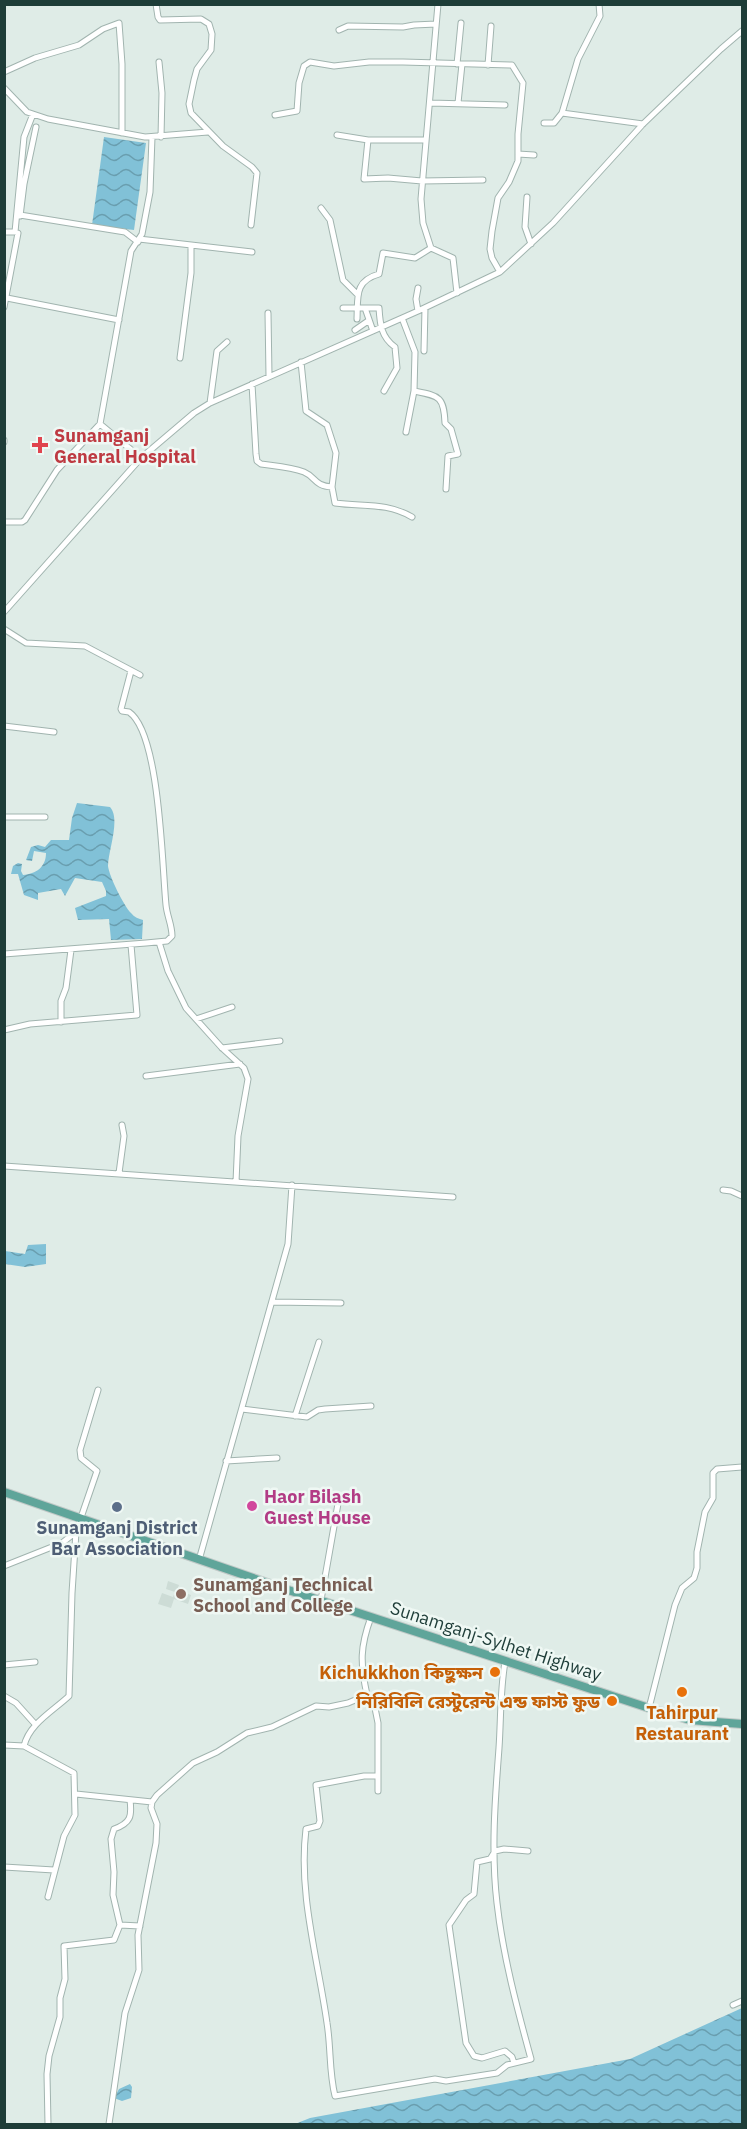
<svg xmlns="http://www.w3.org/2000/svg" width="747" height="2129" viewBox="0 0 747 2129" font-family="'IBM Plex Sans','Noto Sans Bengali',sans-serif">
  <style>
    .built { fill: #cddcd6 }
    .water { fill: url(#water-waves) }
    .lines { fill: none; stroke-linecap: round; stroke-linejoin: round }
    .street-casing { stroke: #a1b4af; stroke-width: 7 }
    .primary-casing { stroke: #c0c9c7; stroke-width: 10 }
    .street { stroke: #fff; stroke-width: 5 }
    .primary { stroke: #5fa59a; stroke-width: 8 }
    .health-dot { fill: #e0444e; stroke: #eff8f4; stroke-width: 2 }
    .hotel-dot { fill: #d1479c; stroke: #eff8f4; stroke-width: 2 }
    .service-dot { fill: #5c6f8a; stroke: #eff8f4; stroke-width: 2 }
    .education-dot { fill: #8d6e63; stroke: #eff8f4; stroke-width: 2 }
    .food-dot { fill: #e8710a; stroke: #eff8f4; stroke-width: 2 }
    .labels { text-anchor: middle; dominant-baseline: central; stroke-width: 5; stroke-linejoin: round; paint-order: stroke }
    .health-label { font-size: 18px; font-weight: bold; fill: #be3a42; stroke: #eff8f4; text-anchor: start }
    .hotel-label { font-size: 18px; font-weight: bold; fill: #b23c85; stroke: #eff8f4; text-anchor: start }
    .service-label { font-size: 18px; font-weight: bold; fill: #4e5e75; stroke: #eff8f4 }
    .education-label { font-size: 18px; font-weight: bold; fill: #785e54; stroke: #eff8f4; text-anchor: start }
    .street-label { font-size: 18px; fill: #1e3d38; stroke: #eff8f4 }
    .food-label { font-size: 18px; font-weight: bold; fill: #c56008; stroke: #eff8f4; text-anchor: end }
  </style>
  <defs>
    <pattern id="water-waves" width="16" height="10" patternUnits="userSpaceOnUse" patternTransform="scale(1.5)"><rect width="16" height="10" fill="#81c1d7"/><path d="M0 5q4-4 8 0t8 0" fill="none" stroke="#699eaf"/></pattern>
  </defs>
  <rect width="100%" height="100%" fill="#dfece7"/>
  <path class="built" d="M168,1581L179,1585L177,1590L191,1595L188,1604L174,1599L171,1608L158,1604L162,1593L173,1597L175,1592L166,1589Z"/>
  <path class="water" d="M104,137L146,143L134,230L92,225Z
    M77,803L110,807C121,819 108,851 108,866C109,876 124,906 131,913C134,917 139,919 143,920L142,939L111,940L109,919L78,920L75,908L106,896V891L102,882L75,878L65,896L61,889L38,893V900L24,895L18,874H11L13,866L18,863L22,864L21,871L23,875C36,874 46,867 46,853L34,851L32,861L26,860L31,847L38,845L45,847L51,840H69L72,818Z
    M46,1244V1264L25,1267L5,1264V1251L25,1254L28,1245Z
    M742,2008V2124H295L310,2118L630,2059Z
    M130,2084L132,2087L131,2098L122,2101L114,2098L119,2089Z"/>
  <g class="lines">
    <g class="street-casing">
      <path id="street" d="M156,4L158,17L160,20L201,19L209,24L212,34L211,50L197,69L194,80L189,104L191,113L223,146L252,167L257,173L251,225
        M438,4L421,199L423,223L431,248L453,258L457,293
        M599,4L600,16L578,59L562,113L643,124
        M339,30L348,26L403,27L414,25L436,24
        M159,62L162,93L161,137
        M457,64L461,23
        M488,65L491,26
        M4,72L35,58L79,45L103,29L119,23L122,64V133
        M4,88L27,112L48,119L145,137L208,132
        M430,103L505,105
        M458,103L462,64
        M275,115L297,111L299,83L304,66L310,62L334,66L369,62H403L512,65L523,83L518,134V161L509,182L498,198L492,231L490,249L492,258L500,272
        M544,123H554L562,113
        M337,135L368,140
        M426,140H368L364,179L388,178L422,181L483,180
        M518,154L534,155
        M527,197L525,227L531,244
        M321,208L330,220L343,280L358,295
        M20,215L125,232L138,242
        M20,216L24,184L36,127
        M4,232H15L24,137L33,114
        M139,239L252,252
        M418,288L416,299L418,311
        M7,298L119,320
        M4,307L18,233L15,232
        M343,308H379C380,324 381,337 395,347L397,368L384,391
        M365,308L373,331
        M268,313L269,376
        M402,318L415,352L414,391L406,432
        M357,319C358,297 354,281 379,274L383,253L415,258L431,248
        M355,330L368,321
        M424,351L425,308
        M180,358L191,273V247
        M301,362L306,411L327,425L336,453L332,487
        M252,384L256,454L257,461L261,464C275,466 291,467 304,472C316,477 314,486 332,487L335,503C363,507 386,502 412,517
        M414,391C439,396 444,396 445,423L451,429L458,454L448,456L446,489
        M210,403L217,351L227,342
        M100,424L141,458
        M4,440V442
        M4,522H22L25,520L57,470L100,424L131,251L142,234L150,192L152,137
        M4,612L141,458L194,413L210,403L418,311L500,272L553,223L643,124L721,49L742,31
        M4,629L26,643L85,646L140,675
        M4,726L54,732
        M4,817H45
        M159,942L168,971L186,1008L222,1048L244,1068L248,1079L238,1136L236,1182
        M4,954L146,943L167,941L172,936C172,925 167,916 166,905C162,865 160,733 129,712L122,711L121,709L131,671
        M196,1019L232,1007
        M61,1022V1001L66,988L71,950
        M4,1030L30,1024L137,1015L131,945
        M222,1048L280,1041
        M146,1076L240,1064
        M4,1166L453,1197
        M119,1173L124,1136L122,1125
        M723,1190L731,1191L742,1196
        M272,1302L341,1303
        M242,1409L307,1417L318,1410L325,1409L371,1406
        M295,1416L319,1342
        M226,1461L277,1458
        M199,1560L288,1244L292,1185
        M4,1566L62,1543L76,1532L97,1471L81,1458L80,1450L98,1390
        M321,1600L339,1498
        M4,1665L35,1662
        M367,1695L375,1708L378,1723V1791
        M4,1696L16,1703L35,1724
        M649,1708L675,1605L682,1588L694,1578L697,1568V1552L705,1512L713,1498V1473L717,1469L742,1467
        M4,1745L24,1746L74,1773L75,1815L64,1836L48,1897
        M24,1746C29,1724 53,1711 69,1696L72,1593L76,1532
        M378,1776H364L316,1785L320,1821L318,1826L306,1829C298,1894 318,1959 327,2023C331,2047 329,2072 335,2096L435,2079L446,2081L497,2073L507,2065L531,2059C517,2008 503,1956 497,1903C491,1852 495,1800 499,1748C501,1719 500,1691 505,1662
        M76,1794L152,1802
        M4,1867L54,1870
        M120,1925L113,1895L114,1872L111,1839L114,1829C131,1823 132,1816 130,1800
        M733,2005L742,2001
        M514,2063L512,2057L505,2051L482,2058L474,2056L466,2043L449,1925L466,1900L474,1894L477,1862L490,1859L495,1851L504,1849L528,1851
        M48,2124L47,2074L49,2056L60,2017V1998L65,1979L64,1946L114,1940L120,1925L140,1926
        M109,2124L125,2013L139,1970L138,1935L156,1843L157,1824L151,1808L152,1802L157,1795L193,1763L217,1752L247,1733L272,1727L316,1706L329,1707L348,1703L367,1695C360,1663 360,1647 371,1617"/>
    </g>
    <g class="primary-casing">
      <path id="primary" d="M4,1492L276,1586L649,1708L690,1720L742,1724"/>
    </g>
    <use href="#street" class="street"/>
    <use href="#primary" class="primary"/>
  </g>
  <path class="health-dot" d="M37 436h6v6h6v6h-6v6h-6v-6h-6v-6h6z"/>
  <circle class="hotel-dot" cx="252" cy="1506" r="6"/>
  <circle class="service-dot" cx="117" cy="1507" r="6"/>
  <circle class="education-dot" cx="181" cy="1594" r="6"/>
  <g class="food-dot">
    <circle cx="495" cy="1672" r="6"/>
    <circle cx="682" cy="1692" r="6"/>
    <circle cx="612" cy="1701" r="6"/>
  </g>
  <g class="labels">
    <g class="health-label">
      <text x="54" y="435">Sunamganj<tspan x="54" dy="21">General Hospital</tspan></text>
    </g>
    <g class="hotel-label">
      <text x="264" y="1496">Haor Bilash<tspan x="264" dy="21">Guest House</tspan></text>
    </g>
    <g class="service-label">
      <text x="117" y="1527">Sunamganj District<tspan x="117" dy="21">Bar Association</tspan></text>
    </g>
    <g class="education-label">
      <text x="193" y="1584">Sunamganj Technical<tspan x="193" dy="21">School and College</tspan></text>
    </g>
    <g class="street-label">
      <text transform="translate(496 1641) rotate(18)">Sunamganj-Sylhet Highway</text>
    </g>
    <g class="food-label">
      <text x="483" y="1672">Kichukkhon কিছুক্ষন</text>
      <text x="600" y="1701">নিরিবিলি রেস্টুরেন্ট এন্ড ফাস্ট ফুড</text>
      <text x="682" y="1712" text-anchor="middle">Tahirpur<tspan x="682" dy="21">Restaurant</tspan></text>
    </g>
  </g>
  <rect width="747" height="2129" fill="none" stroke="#1e3d38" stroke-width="12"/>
</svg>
